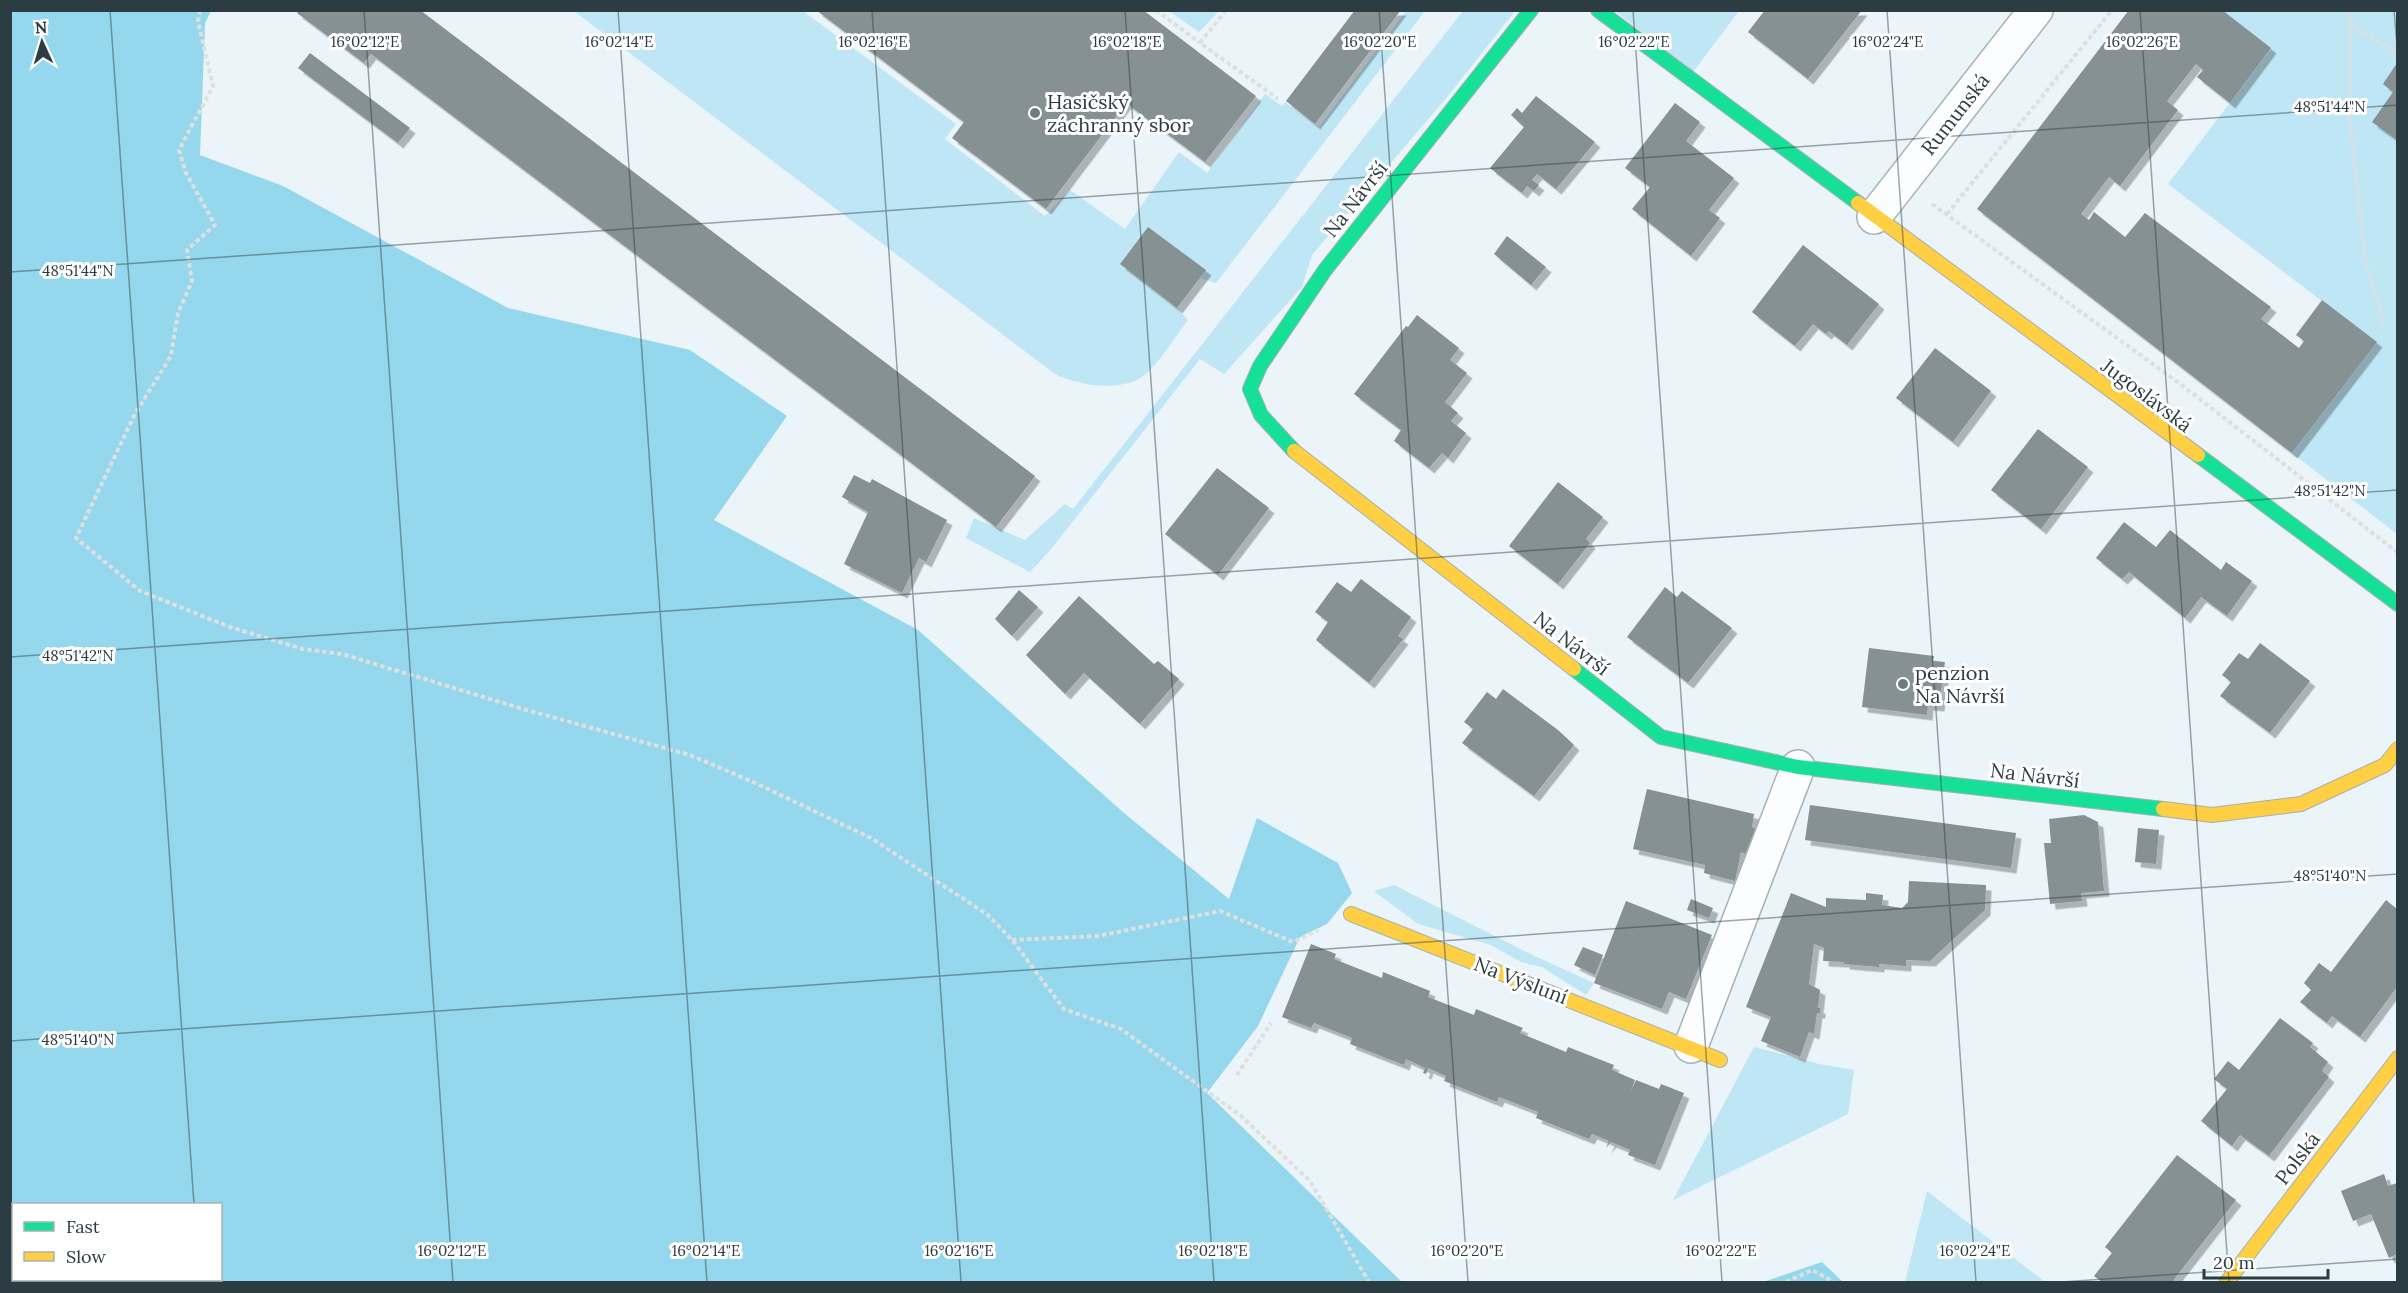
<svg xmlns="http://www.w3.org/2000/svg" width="2408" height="1293" viewBox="0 0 2408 1293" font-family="Lora,serif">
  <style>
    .green { fill: #bfe6f4 }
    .forest { fill: #95d7ec; fill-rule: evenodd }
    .building { fill: #859193; filter: url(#shadow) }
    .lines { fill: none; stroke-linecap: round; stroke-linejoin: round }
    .street-casing { stroke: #a5b1b5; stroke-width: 36 }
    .fast-casing { stroke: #a5b1b5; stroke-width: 16 }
    .slow-casing { stroke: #a5b1b5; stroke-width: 16 }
    .path { stroke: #dde0e1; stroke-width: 4; stroke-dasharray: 4.5 3; stroke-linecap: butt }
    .street { stroke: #fcfdfe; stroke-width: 33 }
    .fast { stroke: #16e098; stroke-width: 14 }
    .slow { stroke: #ffcf43; stroke-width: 14 }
    .ticks { fill: none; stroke: #2b3c42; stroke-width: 1.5; stroke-opacity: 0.45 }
    .poi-dot { fill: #6e7c82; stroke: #fff; stroke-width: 2 }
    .labels { text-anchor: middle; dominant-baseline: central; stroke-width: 6; stroke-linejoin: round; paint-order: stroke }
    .poi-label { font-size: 20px; fill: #2b3c42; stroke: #fff; text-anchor: start }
    .street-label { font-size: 20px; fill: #2b3c42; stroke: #fff }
    .ticks-label { font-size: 15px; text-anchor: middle; fill: #2b3c42; stroke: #fff; stroke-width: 6; stroke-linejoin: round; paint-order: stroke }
  </style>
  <defs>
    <filter id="shadow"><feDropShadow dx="5.5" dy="5.5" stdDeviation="0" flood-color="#0004"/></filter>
  </defs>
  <rect width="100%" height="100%" fill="#ebf4f8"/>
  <path class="green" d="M574,11H803L956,124L945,139L1045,216L1070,190L1125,229L1179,152L1207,173L1265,94L1282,106L1285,102L1319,127L1406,11H1425L1216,283L1200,278L1205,270L1148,227L1120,264L1177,308L1188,320C1175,337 1163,357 1148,372C1126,394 1079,386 1055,374Z
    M1169,11H1219L1199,32Z
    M1463,11H1515L1448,96L1312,255L1302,287L1224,374L1200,359L1052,548L1030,572L966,538L974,518L1025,540L1065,504L1073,509Z
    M1615,11H1739L1693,72Z
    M2222,11H2397V534L2292,453L2376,342L2168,184L2271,49Z
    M1394,885L1528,953L1594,983L1586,995L1542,967L1521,962L1491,945L1418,924L1374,891Z
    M1754,1047L1819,1064L1854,1070L1848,1114L1673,1200Z
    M1927,1191L2045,1282H1905Z"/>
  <path class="forest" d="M10,11H211L205,23L200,155L283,186L508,308L690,350L787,416L714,520L918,630L1124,813L1229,899L1257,818L1338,863L1352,893L1327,924L1300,937L1258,1026L1207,1093L1402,1282H11ZM14,1204H220V1280H14Z
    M1822,1262L1843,1282H1763Z"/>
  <path class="building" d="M299,10H420L1035,476L996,527L371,54L364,63L297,13Z
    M816,10H1143L1256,96L1205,162L1126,103L1046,209L952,138L964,122Z
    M1355,10H1401L1315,124L1286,101Z
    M1765,10H1862L1808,79L1748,32Z
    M2129,10H2222L2271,48L2230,103L2197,77L2203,70L2196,64L2167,101L2178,110L2120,186L2109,177L2081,214L2089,220L2094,212L2125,237L2145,213L2271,307L2261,319L2299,348L2304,341L2296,335L2322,300L2377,342L2292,453L1977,209Z
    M310,53L410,128L398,143L298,68Z
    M2397,63V140L2372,122L2393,92L2383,84Z
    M1536,96L1595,142L1556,189L1537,174L1532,180L1539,185L1534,191L1527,186L1522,193L1490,168L1524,127L1511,115L1517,108L1522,113Z
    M1675,103L1700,122L1686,141L1734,178L1709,210L1720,218L1691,256L1632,209L1650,187L1625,168Z
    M1148,227L1206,270L1177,308L1120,264Z
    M1507,236L1546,267L1531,285L1494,254Z
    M1803,245L1879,304L1847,345L1829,331L1826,334L1813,324L1795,346L1752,312Z
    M1417,315L1459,348L1450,360L1467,373L1445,402L1458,413L1451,421L1466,433L1448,458L1442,453L1429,468L1394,441L1401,430L1354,394L1406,326L1408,327Z
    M1935,348L1991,391L1953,442L1896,398Z
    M2038,429L2088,467L2041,529L1991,490Z
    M1217,468L1269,508L1218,575L1165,534Z
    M854,475L870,483L872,479L947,520L926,562L919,558L902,593L844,564L868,512L842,497Z
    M1558,482L1603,517L1586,539L1590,543L1558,584L1509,546Z
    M2124,522L2156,547L2170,530L2221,570L2226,562L2252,581L2227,616L2201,597L2185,618L2129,572L2122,579L2096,558Z
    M1361,579L1411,617L1398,636L1403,639L1369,683L1316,640L1328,622L1315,612L1337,582L1351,592Z
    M1665,587L1677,597L1682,591L1732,628L1688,683L1627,637Z
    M1019,590L1038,607L1012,636L995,619Z
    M1079,596L1154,664L1158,661L1179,679L1140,724L1084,673L1065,694L1026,655Z
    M2260,643L2310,681L2270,733L2220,696L2231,682L2222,675L2239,653L2248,659Z
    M1869,648L1934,656L1933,661L1945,662L1939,706L1928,705L1927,715L1862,707Z
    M1503,689L1558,730L1574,745L1534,796L1462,743L1473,729L1464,722L1487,692L1496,699Z
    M1647,789L1754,814L1752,827L1756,829L1745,854L1741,852L1735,881L1704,873L1705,865L1633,849Z
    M1810,805L2016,833L2011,868L1805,840Z
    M2084,815L2098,822L2104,891L2081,893L2082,901L2050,904L2044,843H2051L2049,819Z
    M2138,828L2159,830L2156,864L2135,862Z
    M1909,881L1986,885L1985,910L1930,961L1906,960V966L1879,964V967L1844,964V962L1823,961L1824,948L1814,944L1809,984L1820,990L1818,1008H1820V1013H1817L1814,1034L1809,1032L1800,1057L1761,1041L1771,1017L1746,1007L1791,893L1826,907V898L1866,900V893L1883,895L1882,905L1902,908L1908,902Z
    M1691,899L1713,908L1709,918L1687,910Z
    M2386,900L2397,909V987L2360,1037L2332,1016L2327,1023L2300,1002L2311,990L2304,983L2319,963L2331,972Z
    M1626,901L1712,935L1686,999L1669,992L1662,1009L1594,983Z
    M1311,944L1336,954L1334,959L1382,978L1383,972L1430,991L1428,997L1451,1006L1446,1019L1451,1006L1474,1015L1476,1009L1523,1028L1520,1033L1566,1052L1568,1047L1614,1065L1612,1070L1635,1080L1630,1093L1636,1080L1659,1089L1661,1084L1684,1093L1655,1165L1628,1155L1630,1150L1611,1142L1606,1148L1609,1141L1592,1134L1589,1139L1536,1118L1538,1112L1499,1097L1497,1102L1444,1081L1446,1076L1428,1068L1426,1074L1423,1073L1425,1068L1406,1059L1404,1065L1350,1044L1352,1038L1314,1023L1311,1028L1282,1017Z
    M1583,947L1603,955L1595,975L1574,965Z
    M2280,1018L2313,1043L2310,1047L2328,1062L2322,1071L2329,1077L2269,1156L2240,1135L2232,1146L2201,1121L2227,1089L2214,1079L2228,1061L2239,1070Z
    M2177,1155L2236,1200L2172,1282H2102L2094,1276L2112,1253L2105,1247Z
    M2384,1174L2388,1186L2397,1183V1254L2389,1258L2371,1214L2353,1221L2341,1191Z"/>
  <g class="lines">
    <g class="street-casing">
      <path id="street" d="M1874,217L2036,10
        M1691,1046L1798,767"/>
    </g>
    <g class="fast-casing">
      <path id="fast" d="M1598,10L1858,203
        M1294,451L1261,415L1250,389L1260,366L1325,270L1531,10
        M2198,455L2398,604
        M1574,669L1661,737L1798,767L2163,809"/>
    </g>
    <g class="slow-casing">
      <path id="slow" d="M1858,203L2198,455
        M1294,451L1574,669
        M2163,809L2212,815L2301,804L2385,765L2398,749
        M1351,914L1720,1060
        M2227,1282L2398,1058"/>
    </g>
    <path class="path" d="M200,10L198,21L213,86L179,150L186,173L215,225L187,250L192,281L178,313L171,356L135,414L76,538L140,591L230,627L303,649L342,654L523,709L690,755L751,781L871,838L988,915L1012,940L1064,1009L1121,1029L1241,1116L1310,1181L1369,1282
      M1156,10L1200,43
      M1226,10L1200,43L1278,99
      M2350,10V123L2365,258L2384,327
      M2350,24L2398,53
      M1932,204L2179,383L2397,552
      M1947,214L2112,10
      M1012,940L1098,936L1220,911L1293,942L1318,930
      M1237,1075L1271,1023
      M10,1213L14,1216
      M141,1280L158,1282
      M1786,1282L1812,1270L1834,1282"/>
    <use href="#street" class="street"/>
    <use href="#fast" class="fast"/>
    <use href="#slow" class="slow"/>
  </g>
  <path class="ticks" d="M110,10L194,1204M364,10L453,1282M618,10L707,1282M872,10L961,1282M1125,10L1214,1282M1379,10L1468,1282M1633,10L1722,1282M1887,10L1976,1282M2140,10L2229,1282M2394,10L2398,57M10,272L2398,105M10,657L2398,490M10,1041L2398,874M199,1280V1282M2061,1282L2398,1259"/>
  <g class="poi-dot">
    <circle cx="1035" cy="113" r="6"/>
    <circle cx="1903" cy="684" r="6"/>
  </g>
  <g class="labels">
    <g class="poi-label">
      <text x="1047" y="101">Hasičský<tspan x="1047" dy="23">záchranný sbor</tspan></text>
      <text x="1915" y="672">penzion<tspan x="1915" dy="23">Na Návrší</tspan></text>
    </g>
    <g class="street-label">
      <text transform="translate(1955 114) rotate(-52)">Rumunská</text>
      <text transform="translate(1355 199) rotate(-52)">Na Návrší</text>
      <text transform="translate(2147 395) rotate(37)">Jugoslávská</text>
      <text transform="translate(1572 643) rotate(38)">Na Návrší</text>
      <text transform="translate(2035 775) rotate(7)">Na Návrší</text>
      <text transform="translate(1521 980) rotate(21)">Na Výsluní</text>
      <text transform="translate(2297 1158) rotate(-53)">Polská</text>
    </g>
  </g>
  <g class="ticks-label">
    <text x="365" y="47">16°02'12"E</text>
    <text x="619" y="47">16°02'14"E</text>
    <text x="873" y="47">16°02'16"E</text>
    <text x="1127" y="47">16°02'18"E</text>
    <text x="1380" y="47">16°02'20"E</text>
    <text x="1634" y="47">16°02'22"E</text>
    <text x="1888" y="47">16°02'24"E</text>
    <text x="2142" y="47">16°02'26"E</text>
    <text x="2330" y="112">48°51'44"N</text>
    <text x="78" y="276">48°51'44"N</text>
    <text x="2330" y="496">48°51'42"N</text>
    <text x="78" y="661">48°51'42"N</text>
    <text x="2330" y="881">48°51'40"N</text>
    <text x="78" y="1045">48°51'40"N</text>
    <text x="452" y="1256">16°02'12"E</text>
    <text x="706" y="1256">16°02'14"E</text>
    <text x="959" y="1256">16°02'16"E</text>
    <text x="1213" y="1256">16°02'18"E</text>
    <text x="1467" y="1256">16°02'20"E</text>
    <text x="1721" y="1256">16°02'22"E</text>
    <text x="1975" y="1256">16°02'24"E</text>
  </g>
  <rect width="2408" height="1293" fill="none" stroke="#2b3c42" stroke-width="24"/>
  <rect x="12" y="1203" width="210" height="78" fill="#ffffff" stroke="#aab1b3" stroke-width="1.5"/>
  <rect x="24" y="1222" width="30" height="9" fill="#16e098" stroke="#aab1b3" stroke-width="1.5"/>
  <text x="66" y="1233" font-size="18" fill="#2b3c42">Fast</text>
  <rect x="24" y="1252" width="30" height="9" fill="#ffcf43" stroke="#aab1b3" stroke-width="1.5"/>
  <text x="66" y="1263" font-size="18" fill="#2b3c42">Slow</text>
  <g transform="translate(42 42) rotate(356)" stroke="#ffffff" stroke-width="4.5" paint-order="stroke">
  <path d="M0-4.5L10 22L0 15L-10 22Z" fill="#2b3c42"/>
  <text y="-9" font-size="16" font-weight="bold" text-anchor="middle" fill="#2b3c42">N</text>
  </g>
  <path d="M2204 1269v9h124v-9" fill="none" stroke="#2b3c42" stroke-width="3"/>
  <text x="2213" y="1269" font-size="18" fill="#2b3c42" stroke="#ffffff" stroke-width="4.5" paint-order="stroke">20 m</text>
</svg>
